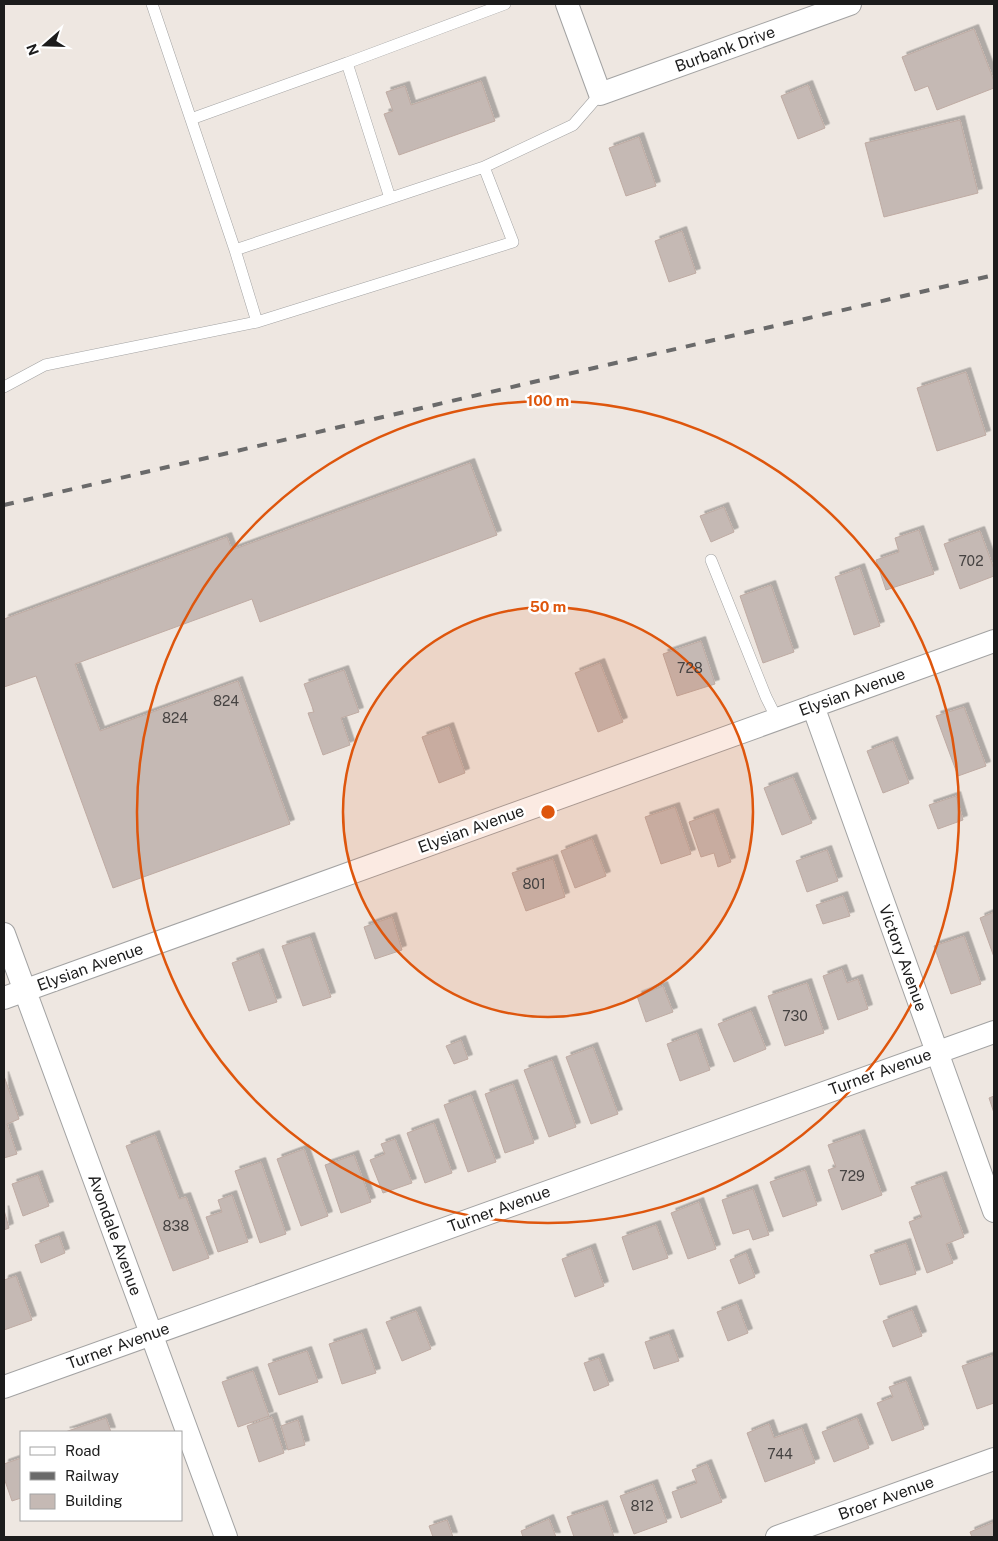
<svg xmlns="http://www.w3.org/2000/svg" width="998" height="1541" viewBox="0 0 998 1541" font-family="'Public Sans',sans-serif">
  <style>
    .building { fill: #c5b9b4; stroke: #bfaba3; filter: url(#shadow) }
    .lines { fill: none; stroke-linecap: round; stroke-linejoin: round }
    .service-casing { stroke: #a3a3a3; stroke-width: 12 }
    .minor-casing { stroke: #a3a3a3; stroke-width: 24 }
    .service { stroke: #fff; stroke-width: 11 }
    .minor { stroke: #fff; stroke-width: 22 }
    .rail { stroke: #6a6a6a; stroke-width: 4; stroke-dasharray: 10 10; stroke-linecap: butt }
    .ring { fill: none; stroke: #de560d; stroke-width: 2.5 }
    .labels { text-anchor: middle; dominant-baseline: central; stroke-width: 5; stroke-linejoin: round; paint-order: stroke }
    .number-label { font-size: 14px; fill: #464342 }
    .street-label { font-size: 16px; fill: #1c1c1c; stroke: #fff }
    .centre { fill: #de560d; stroke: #fff; stroke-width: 2.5 }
    .ring-label { font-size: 15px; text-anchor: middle; font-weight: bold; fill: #de560d; stroke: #fff; stroke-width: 5; stroke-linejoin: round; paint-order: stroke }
  </style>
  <defs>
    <filter id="shadow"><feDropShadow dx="4.5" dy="-4.5" stdDeviation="0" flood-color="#0004"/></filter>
  </defs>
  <rect width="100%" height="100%" fill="#eee7e1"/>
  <path class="building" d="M974,29L994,81V88L937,110L928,86L915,91L902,57Z
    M481,81L495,121L399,155L384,114L393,111L386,92L405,86L411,105Z
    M808,85L825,128L798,139L781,96Z
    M960,120L978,193L884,217L865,143Z
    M639,137L656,186L626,196L609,148Z
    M682,231L696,273L669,282L655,241Z
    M966,372L986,435L937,451L917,388Z
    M470,463L497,535L260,622L252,599L75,664L100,731L238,681L290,824L113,888L36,676L4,687V619L227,537L232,550Z
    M724,507L734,532L711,542L700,516Z
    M919,530L934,574L886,590L876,560L899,552L895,538Z
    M980,531L994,569V576L960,589L944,544Z
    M860,568L880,626L854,635L835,577Z
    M771,585L794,652L763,663L740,596Z
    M701,641L715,684L677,696L663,654Z
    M600,663L623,722L598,732L575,673Z
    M344,670L359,712L341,718L350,745L323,755L308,713L314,712L304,684Z
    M964,707L986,766L958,776L936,716Z
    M449,727L465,773L439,783L422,737Z
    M893,741L909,783L883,793L867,751Z
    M793,777L812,823L782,835L764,788Z
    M956,796L963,820L938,829L929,805Z
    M675,807L691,854L661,864L645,817Z
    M714,813L731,862L718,867L714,853L701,857L689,822Z
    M592,839L606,876L575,888L561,851Z
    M827,850L838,881L807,892L796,861Z
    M553,859L565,897L526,911L512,873Z
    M843,896L850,916L823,924L816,905Z
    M994,912V957L980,918Z
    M392,917L402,950L375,959L364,927Z
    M964,936L981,984L951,994L934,946Z
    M310,937L331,997L303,1006L282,946Z
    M259,953L277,1002L249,1011L232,963Z
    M842,969L847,983L858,979L868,1009L838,1020L823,976Z
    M807,983L824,1033L785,1046L768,996Z
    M663,986L673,1012L646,1022L637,996Z
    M751,1011L766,1049L734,1062L718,1024Z
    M697,1033L710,1070L680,1081L667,1044Z
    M461,1040L468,1059L454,1064L446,1046Z
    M593,1047L618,1114L591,1124L566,1057Z
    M552,1060L576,1127L549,1137L524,1070Z
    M4,1076L19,1119L7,1124L17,1154L4,1158Z
    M513,1084L534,1143L505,1153L485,1094Z
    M471,1095L496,1162L468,1172L444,1105Z
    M994,1096V1113L989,1098Z
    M434,1123L452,1173L425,1183L407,1133Z
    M860,1134L882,1195L842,1210L828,1170L836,1167L828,1145Z
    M155,1135L179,1199L186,1197L209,1258L173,1271L126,1146Z
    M395,1139L412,1183L383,1193L370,1160L385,1154L381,1144Z
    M304,1149L328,1216L301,1226L277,1159Z
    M354,1155L371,1202L341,1213L325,1165Z
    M261,1162L286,1234L260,1243L235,1171Z
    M805,1170L817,1205L783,1217L770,1182Z
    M38,1175L49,1206L23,1216L12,1184Z
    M942,1176L964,1237L946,1244L953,1263L927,1273L909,1222L922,1217L911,1187Z
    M753,1189L769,1235L753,1240L749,1229L733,1234L722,1200Z
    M232,1195L248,1242L218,1252L206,1217L222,1212L218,1200Z
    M699,1202L716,1249L688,1259L671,1213Z
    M4,1210L9,1228L4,1230Z
    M656,1225L668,1258L633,1270L622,1237Z
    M59,1236L65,1253L41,1263L35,1245Z
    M906,1243L916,1274L880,1285L870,1255Z
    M591,1248L604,1286L575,1297L562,1259Z
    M746,1253L755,1277L739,1284L730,1260Z
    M16,1276L32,1320L4,1330V1280Z
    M737,1304L748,1333L728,1341L717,1312Z
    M912,1310L922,1336L893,1347L883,1321Z
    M416,1311L431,1349L402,1361L386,1322Z
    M362,1333L376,1373L342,1384L329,1344Z
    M669,1334L679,1361L654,1369L645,1342Z
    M307,1351L318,1382L279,1395L268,1364Z
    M994,1355V1403L977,1409L962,1366Z
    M599,1358L609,1385L594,1391L584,1363Z
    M253,1371L269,1416L238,1427L222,1382Z
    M906,1381L924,1429L892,1441L877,1403L893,1397L889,1387Z
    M272,1417L284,1453L259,1462L247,1426Z
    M106,1418L111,1432H65Z
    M857,1418L869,1448L834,1462L822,1432Z
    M298,1420L305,1445L288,1450L281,1426Z
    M769,1424L774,1438L802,1428L815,1463L765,1482L747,1433Z
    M21,1458V1498L12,1501L4,1478V1464Z
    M707,1464L722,1502L681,1518L672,1492L697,1483L692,1470Z
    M653,1484L667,1522L634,1534L620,1496Z
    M603,1505L614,1537H574L567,1517Z
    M549,1519L556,1537H523L521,1531Z
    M447,1520L453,1537H433L429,1526Z
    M994,1522V1537H972L970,1532Z"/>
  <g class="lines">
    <g class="service-casing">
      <path id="service" d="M347,63L505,4
        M191,119L347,63L390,198
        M484,167L573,125L600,94
        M235,250L484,167L513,242L257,322
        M4,387L45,365L257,322L235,250L152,4
        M711,560L766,697L777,719"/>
    </g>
    <g class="minor-casing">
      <path id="minor" d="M567,4L600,94L850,4
        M813,706L994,1211
        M4,934L226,1537
        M4,998L994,641
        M4,1387L994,1032
        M777,1537L994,1459"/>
    </g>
    <use href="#service" class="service"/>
    <use href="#minor" class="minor"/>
    <path class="rail" d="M4,505L994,275"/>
  </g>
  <circle cx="548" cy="812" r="205" fill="#de560d" fill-opacity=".12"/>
  <g class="ring">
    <circle cx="548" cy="812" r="205"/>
    <circle cx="548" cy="812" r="411"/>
  </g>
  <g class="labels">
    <g class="number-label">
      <text x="971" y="561">702</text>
      <text x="690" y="668">728</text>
      <text x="226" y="701">824</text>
      <text x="175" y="718">824</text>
      <text x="534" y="884">801</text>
      <text x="795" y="1016">730</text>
      <text x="852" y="1176">729</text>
      <text x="176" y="1226">838</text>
      <text x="780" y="1454">744</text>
      <text x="642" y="1506">812</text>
    </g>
    <g class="street-label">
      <text transform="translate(725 49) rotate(-20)">Burbank Drive</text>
      <text transform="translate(852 692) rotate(-20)">Elysian Avenue</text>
      <text transform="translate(471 829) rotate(-20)">Elysian Avenue</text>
      <text transform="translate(903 958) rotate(70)">Victory Avenue</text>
      <text transform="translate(90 967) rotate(-20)">Elysian Avenue</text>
      <text transform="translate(880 1072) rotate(-20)">Turner Avenue</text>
      <text transform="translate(499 1209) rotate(-20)">Turner Avenue</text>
      <text transform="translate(115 1235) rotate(70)">Avondale Avenue</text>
      <text transform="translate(118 1346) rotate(-20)">Turner Avenue</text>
      <text transform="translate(886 1498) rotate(-20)">Broer Avenue</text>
    </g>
  </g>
  <circle cx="548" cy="812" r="8" class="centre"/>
  <g class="ring-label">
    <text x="548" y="406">100 m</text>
    <text x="548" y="612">50 m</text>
  </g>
  <rect width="998" height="1541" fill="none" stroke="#1c1c1c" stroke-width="10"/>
  <rect x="20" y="1431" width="162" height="90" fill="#ffffff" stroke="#a4a4a4"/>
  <rect x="30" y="1447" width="25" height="8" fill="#ffffff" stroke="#a4a4a4"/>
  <text x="65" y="1456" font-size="15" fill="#1c1c1c">Road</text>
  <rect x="30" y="1472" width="25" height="8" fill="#6a6a6a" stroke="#a4a4a4"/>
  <text x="65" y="1481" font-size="15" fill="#1c1c1c">Railway</text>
  <rect x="30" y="1494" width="25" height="15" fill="#c5b9b4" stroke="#a4a4a4"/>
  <text x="65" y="1506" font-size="15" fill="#1c1c1c">Building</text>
  <g transform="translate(45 45) rotate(250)" stroke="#ffffff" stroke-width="4" paint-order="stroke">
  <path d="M0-4L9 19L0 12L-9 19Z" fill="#1c1c1c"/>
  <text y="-8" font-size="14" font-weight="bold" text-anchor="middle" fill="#1c1c1c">N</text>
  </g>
</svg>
